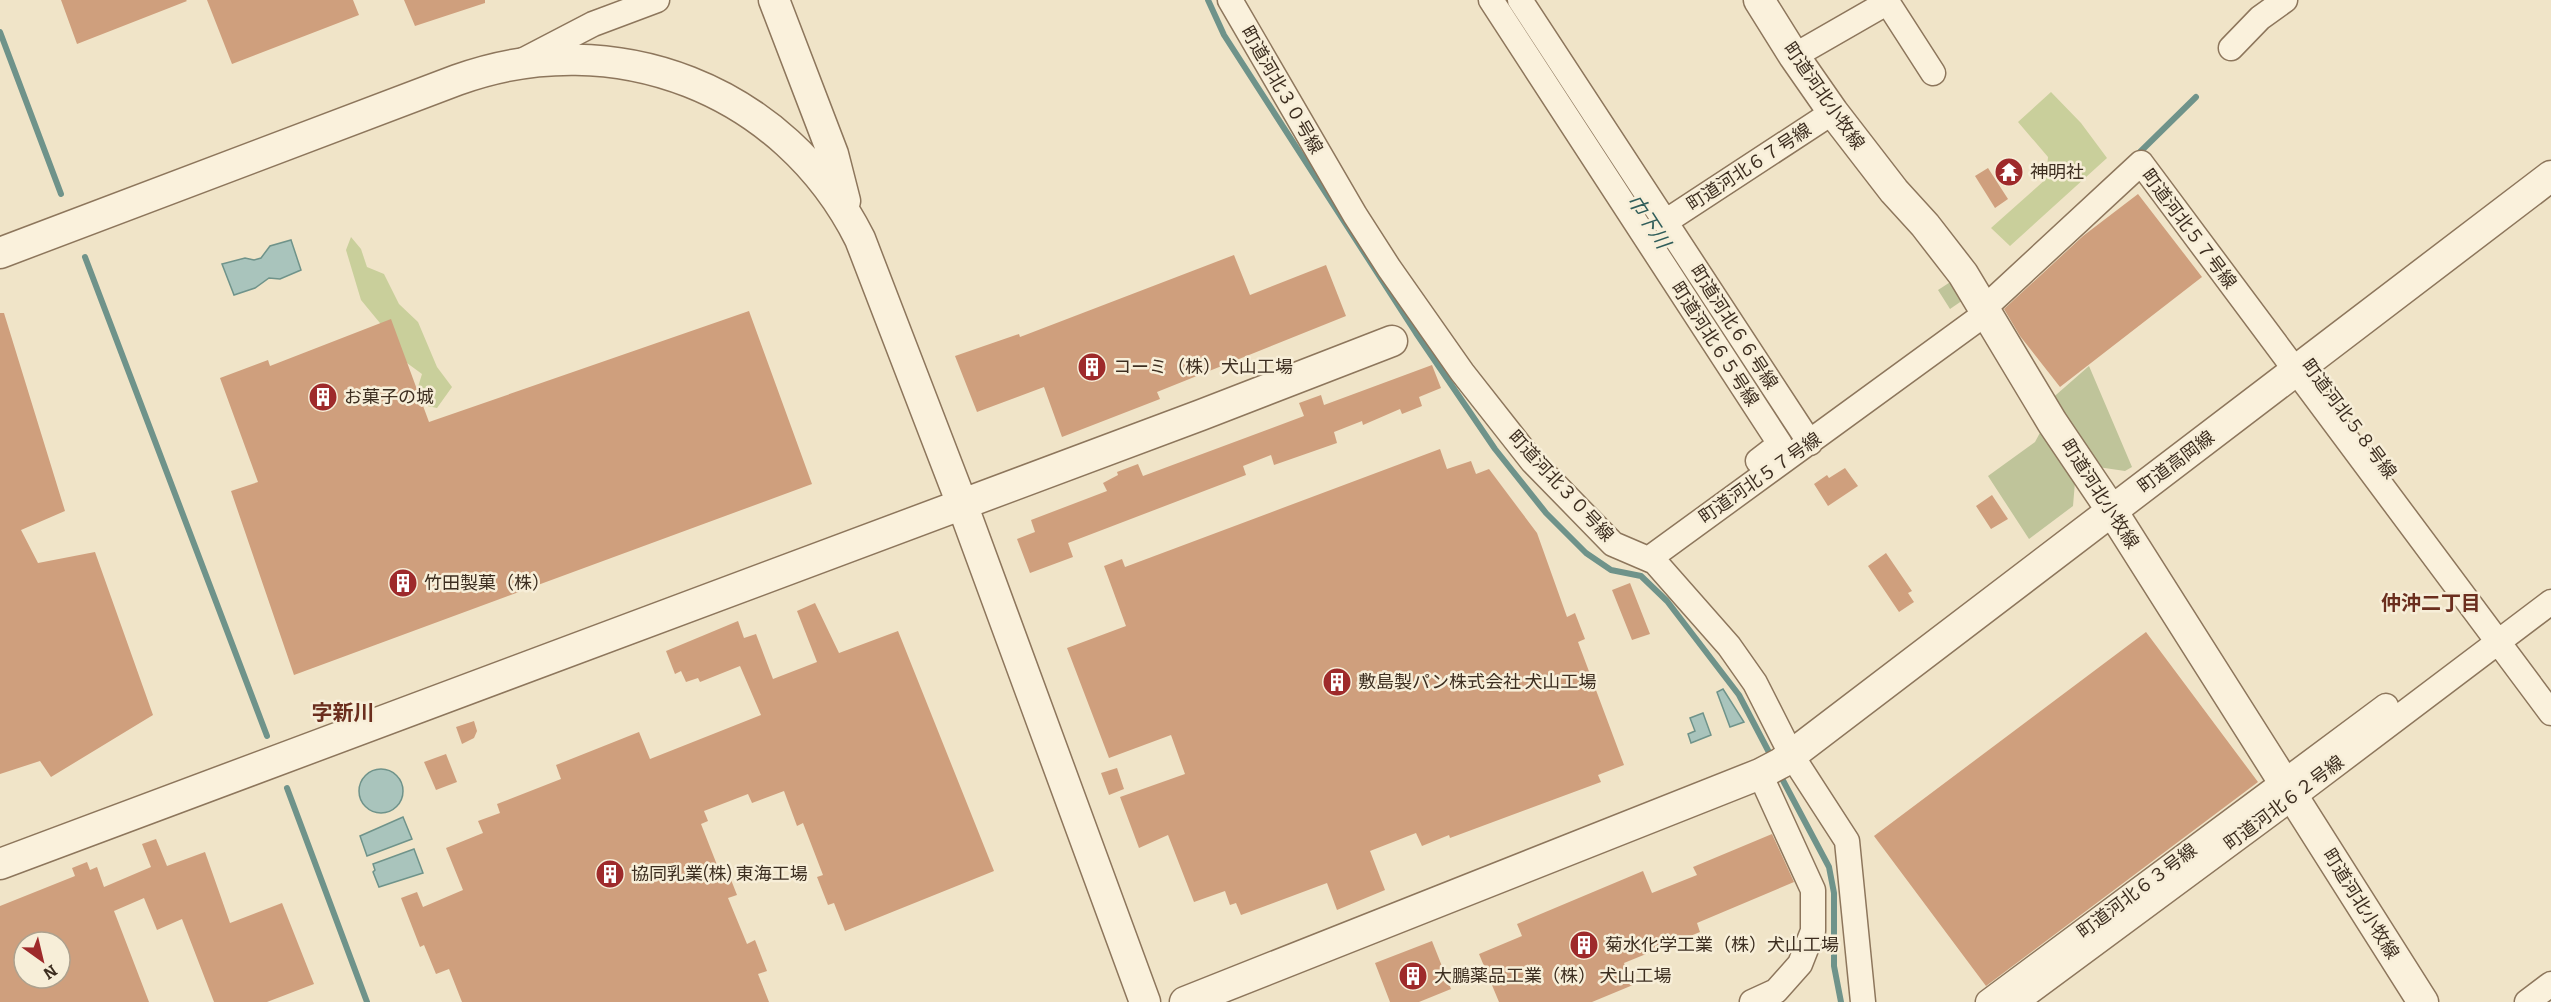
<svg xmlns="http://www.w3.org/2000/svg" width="2551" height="1002" viewBox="0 0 2551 1002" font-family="Bitter,'Noto Sans JP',serif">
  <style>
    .green { fill: #c9cf9b }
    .cemetery { fill: #bfc49a }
    .water { fill: #a9c4bc; stroke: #6f938a; stroke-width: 1.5 }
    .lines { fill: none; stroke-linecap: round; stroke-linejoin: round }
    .stream { stroke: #6f938a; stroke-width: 6 }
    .river { stroke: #a9c4bc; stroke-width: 36 }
    .building { fill: #cf9f7d; fill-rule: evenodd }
    .minor-casing { stroke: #8d765c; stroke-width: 27 }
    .tertiary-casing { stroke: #8d765c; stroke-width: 33 }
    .minor { stroke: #faf1dc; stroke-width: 24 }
    .tertiary { stroke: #faf1dc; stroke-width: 30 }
    .labels { text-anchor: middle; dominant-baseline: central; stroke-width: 5; stroke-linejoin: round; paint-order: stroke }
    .street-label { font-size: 18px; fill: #3d2e20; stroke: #f7eed8 }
    .poi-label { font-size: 18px; fill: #3d2e20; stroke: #f7eed8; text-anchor: start }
    .water-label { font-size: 20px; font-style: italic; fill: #2f5d5a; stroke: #f7eed8 }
    .neighbourhood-label { font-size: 20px; font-weight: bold; fill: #6b2e1e; stroke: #f7eed8 }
    .quarter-label { font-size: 21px; font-weight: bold; fill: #6b2e1e; stroke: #f7eed8 }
  </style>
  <rect width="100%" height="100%" fill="#f0e4c8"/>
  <path class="green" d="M2051,92L2081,123L2107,158L2010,246L1991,228L2046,179L2048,157L2018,122Z
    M351,237L361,249L367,267L384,274L399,304L418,322L437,367L452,387L437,408L413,403L422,374L396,355L389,334L361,300L346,250Z"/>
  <path class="cemetery" d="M1955,279L1966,298L1950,309L1938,290Z
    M2089,366L2132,467L2125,471L2091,466L2049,401Z
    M2042,429L2075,482L2073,506L2029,539L1988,476L2035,442Z"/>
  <path class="water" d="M291,240L301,270L280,279L269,278L255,288L234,295L222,264L245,258L254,260L261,258L270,246Z
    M1723,689L1744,722L1730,727L1717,692Z
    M1703,713L1711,735L1691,743L1688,734L1695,731L1690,718Z
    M359 791a22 22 0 1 1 44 0a22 22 0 1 1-44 0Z
    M403,817L412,839L367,856L360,836Z
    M414,849L423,873L379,887L373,872L375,870L373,864Z"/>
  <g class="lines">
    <path class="stream" d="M1208,0L1224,35L1416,333L1495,449L1546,513L1586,553L1611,570L1641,576L1667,601L1739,695L1772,758
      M0,32L61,194
      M2144,156L2140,152L2196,97
      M85,257L267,736
      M1779,773L1829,867L1834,893V966L1841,1002
      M287,788L367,1002"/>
    <path class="river" d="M1505,0L1794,441"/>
  </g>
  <path class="building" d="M61,0H186L187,1L77,44Z
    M207,0H353L359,15L232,64Z
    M404,0H485V3L415,26Z
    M1988,168L2008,199L1995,208L1975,176Z
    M2138,194L2202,277L2060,387L2020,336L2004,309L2083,236Z
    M1234,255L1250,295L1326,265L1346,316L1157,392L1160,399L1062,437L1044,387L977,412L955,356L1019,334L1020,337Z
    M749,311L812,484L294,675L231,491L258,482L220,378L268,360L270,366L391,319L429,422Z
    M0,313H4L65,511L21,530L38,563L95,552L153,715L51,777L40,761L0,774Z
    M1432,365L1441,388L1419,397L1422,406L1402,414L1400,409L1363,425L1362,421L1334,432L1337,443L1274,465L1271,455L1243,466L1246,475L1068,543L1073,557L1030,573L1017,539L1035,532L1031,520L1107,491L1103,483L1118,475L1117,472L1138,464L1143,476L1304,416L1299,403L1321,395L1324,405Z
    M1440,449L1447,469L1471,461L1476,474L1489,469L1537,533L1567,617L1575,613L1585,639L1578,642L1624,765L1598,775L1601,782L1450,838L1449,835L1422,846L1416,833L1370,851L1385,890L1337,910L1327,883L1241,915L1236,903L1230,905L1225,891L1194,902L1168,835L1139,848L1120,797L1185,774L1171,735L1109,758L1067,648L1126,626L1104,566L1122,559L1125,567Z
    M1845,468L1858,486L1828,506L1814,484L1827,475L1829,478Z
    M1992,495L2008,519L1991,529L1976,506Z
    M1886,553L1912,591L1908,593L1914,602L1899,612L1868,566Z
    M1630,583L1650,634L1632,640L1612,590Z
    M815,603L839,653L898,631L994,871L845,931L834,903L828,905L817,877L823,875L803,823L797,826L784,791L752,803L748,794L704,811L708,821L701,824L719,870L726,867L737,895L728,898L747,944L755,940L767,971L758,974L769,1002H462L449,969L436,974L424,945L420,947L401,898L417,892L423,907L463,890L446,848L483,833L478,821L500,813L497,804L561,779L556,765L639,732L650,759L761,715L740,666L700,682L698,678L686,682L681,671L675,674L666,651L738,621L744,638L756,634L773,679L817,662L797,611Z
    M2146,632L2258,782L1986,986L1874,836Z
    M474,721L477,731L474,738L462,744L456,727Z
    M446,754L457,782L436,790L424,762Z
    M1117,768L1124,789L1109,795L1101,773Z
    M1772,834L1794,882L1697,923L1700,932L1624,963L1633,985L1592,1002H1499L1479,954L1522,936L1517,924L1643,871L1652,893L1697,875L1693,867Z
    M156,839L167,866L205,852L230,923L282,903L314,984L267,1002H214L182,919L157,930L144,898L114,911L149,1002H0V906L75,876L72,868L87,862L90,870L97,867L104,887L151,867L142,844ZM24,942H60V978H24Z
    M1432,941L1451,989L1419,1002H1390L1375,963Z"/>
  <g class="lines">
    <g class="minor-casing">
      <path id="minor" d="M1230,0L1355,215L1389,268L1462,372L1532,461L1613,544L1655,562L1729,646L1755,683L1792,756L1847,841L1863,1002
        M1491,0L1780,444L1758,461
        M1520,0L1810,443
        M1886,0L1933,73
        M2231,48L2260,18L2285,0
        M1794,56L1888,2
        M520,62L593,24L657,0
        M1665,222L1833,112
        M1650,558L1978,319L1992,301L2141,163L2551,713
        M1752,1002L1776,991L1800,964L1813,931V890L1760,774
        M1988,1002L2386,706
        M2016,1002L2293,797L2551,602
        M2527,1002L2551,984"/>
    </g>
    <g class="tertiary-casing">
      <path id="tertiary" d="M774,0L833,154L845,201
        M1759,0L1794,56L1833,112L1894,191L1925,225L1963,274L2052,422L2112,511L2423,1002
        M0,253L457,80C614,23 785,89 860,239L962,504L1145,1002
        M0,864L1201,415L1392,341
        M1185,1002L1760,774L1781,763L2551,176"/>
    </g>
    <use href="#minor" class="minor"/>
    <use href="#tertiary" class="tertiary"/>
  </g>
  <defs>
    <g id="temple-disc" transform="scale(1.5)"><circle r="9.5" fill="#9e2a2b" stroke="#f7eed8"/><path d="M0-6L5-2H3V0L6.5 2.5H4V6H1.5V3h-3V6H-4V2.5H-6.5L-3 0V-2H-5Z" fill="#fff"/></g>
    <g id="building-disc" transform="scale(1.5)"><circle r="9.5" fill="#9e2a2b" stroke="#f7eed8"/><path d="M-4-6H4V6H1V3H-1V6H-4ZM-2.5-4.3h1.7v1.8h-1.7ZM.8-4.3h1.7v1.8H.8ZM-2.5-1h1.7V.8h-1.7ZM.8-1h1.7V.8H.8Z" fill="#fff"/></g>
  </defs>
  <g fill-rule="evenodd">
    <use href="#temple-disc" x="2009" y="172"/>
    <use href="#building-disc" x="1092" y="367"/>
    <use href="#building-disc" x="323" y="397"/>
    <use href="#building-disc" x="403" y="583"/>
    <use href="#building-disc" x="1337" y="682"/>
    <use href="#building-disc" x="610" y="874"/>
    <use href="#building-disc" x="1584" y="945"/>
    <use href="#building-disc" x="1413" y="976"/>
  </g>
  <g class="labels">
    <g class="street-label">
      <text transform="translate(1282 90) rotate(60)">町道河北３０号線</text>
      <text transform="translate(1824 96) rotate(55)">町道河北小牧線</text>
      <text transform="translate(1749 167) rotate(-33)">町道河北６７号線</text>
      <text transform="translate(2189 229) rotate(53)">町道河北５７号線</text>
      <text transform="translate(1734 327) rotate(57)">町道河北６６号線</text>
      <text transform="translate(1715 344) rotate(57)">町道河北６５号線</text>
      <text transform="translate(2349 419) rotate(53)">町道河北５８号線</text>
      <text transform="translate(2176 462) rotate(-37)">町道高岡線</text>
      <text transform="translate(1760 478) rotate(-35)">町道河北５７号線</text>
      <text transform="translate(1561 486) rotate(47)">町道河北３０号線</text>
      <text transform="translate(2100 494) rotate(57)">町道河北小牧線</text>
      <text transform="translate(2284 803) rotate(-37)">町道河北６２号線</text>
      <text transform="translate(2137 891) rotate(-37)">町道河北６３号線</text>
      <text transform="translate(2361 904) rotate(58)">町道河北小牧線</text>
    </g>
    <g class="poi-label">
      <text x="2030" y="172">神明社</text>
      <text x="1113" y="367">コーミ（株）犬山工場</text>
      <text x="344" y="397">お菓子の城</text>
      <text x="424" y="583">竹田製菓（株）</text>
      <text x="1358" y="682">敷島製パン株式会社 犬山工場</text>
      <text x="631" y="874">協同乳業(株) 東海工場</text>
      <text x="1605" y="945">菊水化学工業（株）犬山工場</text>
      <text x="1434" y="976">大鵬薬品工業（株） 犬山工場</text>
    </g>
    <g class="water-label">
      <text transform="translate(1649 221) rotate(57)">巾下川</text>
    </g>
    <g class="neighbourhood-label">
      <text x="2431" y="603">仲沖二丁目</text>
    </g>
    <g class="quarter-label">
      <text x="343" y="713">字新川</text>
    </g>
  </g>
  <g transform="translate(42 960) rotate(146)"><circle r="28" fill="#f7eed8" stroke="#ada18e" stroke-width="1.5"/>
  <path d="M0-4.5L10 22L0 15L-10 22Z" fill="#9e2a2b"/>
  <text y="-9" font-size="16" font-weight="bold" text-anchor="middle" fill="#3d2e20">N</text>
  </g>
</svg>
